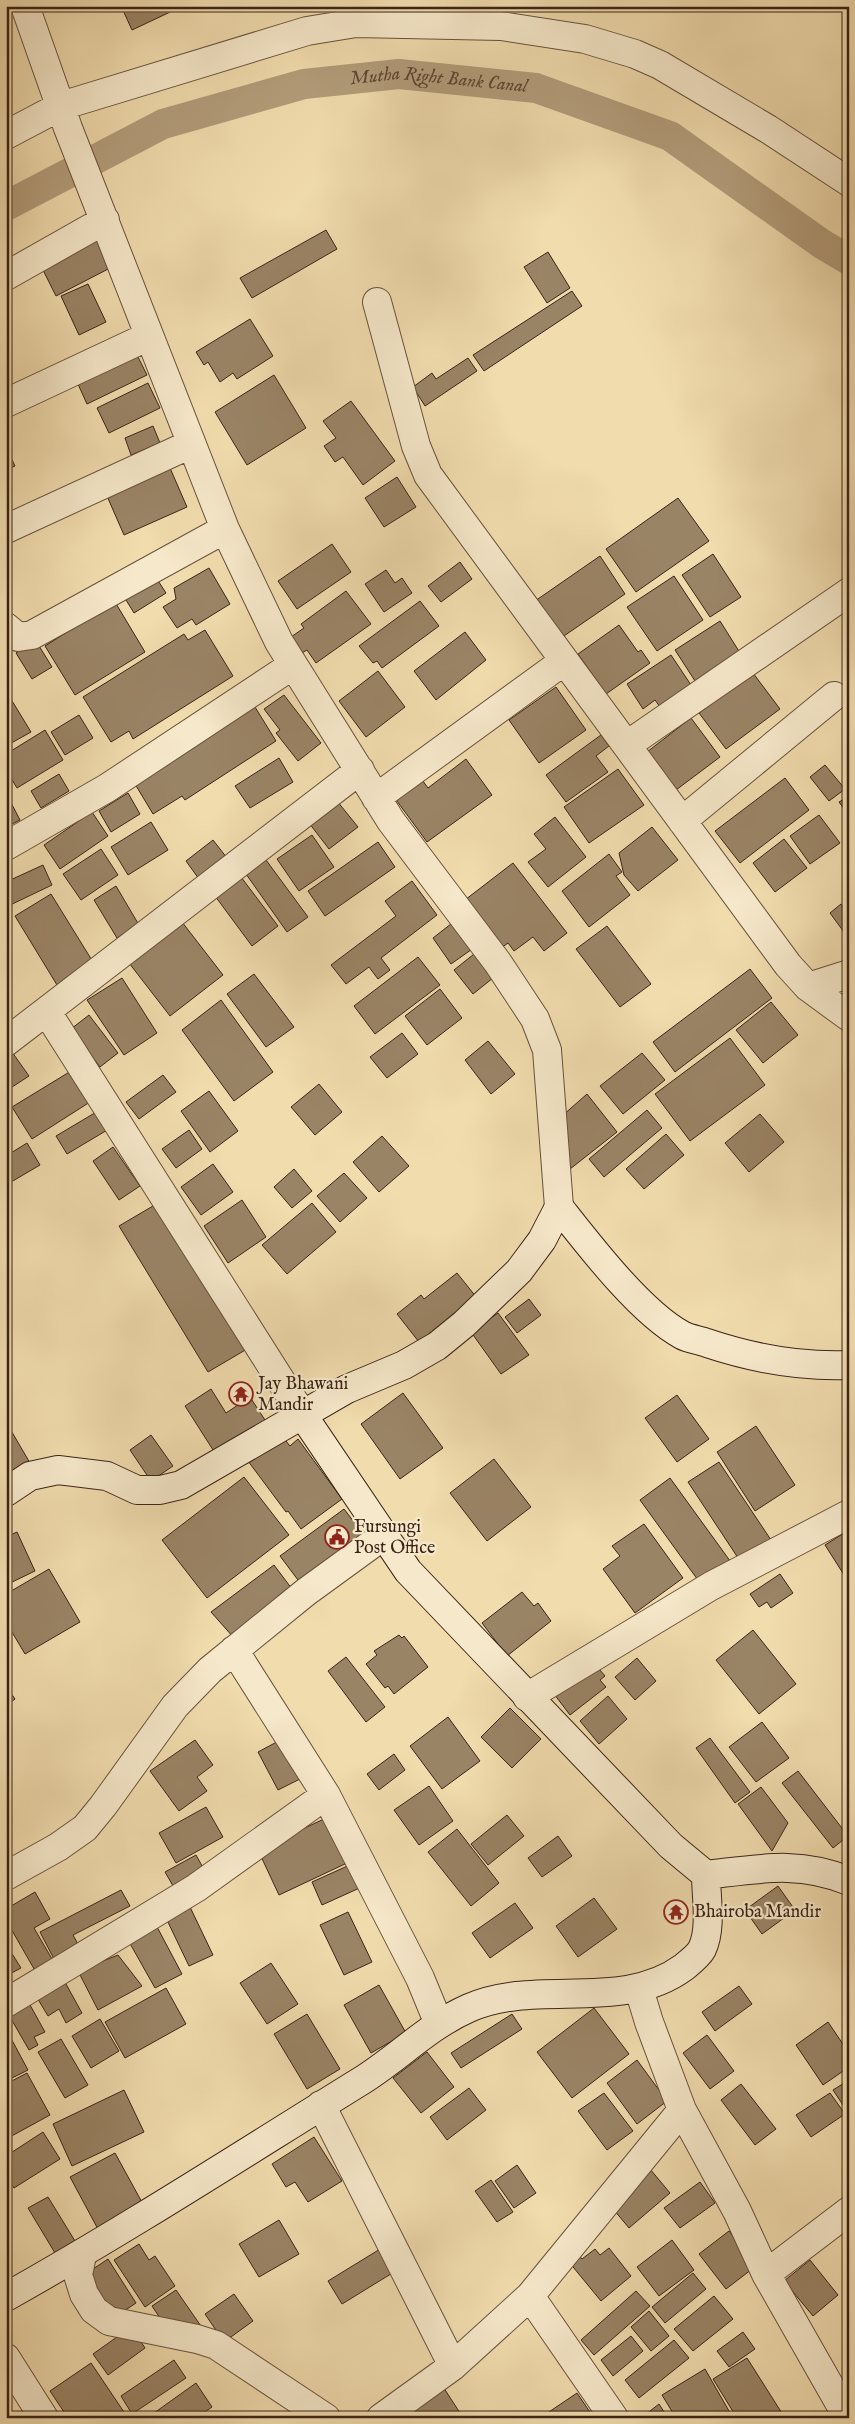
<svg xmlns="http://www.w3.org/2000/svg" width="855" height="2424" viewBox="0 0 855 2424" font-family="'IM FELL English',serif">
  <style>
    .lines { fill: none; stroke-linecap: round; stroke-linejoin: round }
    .canal { stroke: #b39d7b; stroke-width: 30 }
    .building { fill: #9a8466; stroke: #3b2418 }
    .street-casing { stroke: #68523e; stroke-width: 30 }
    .secondary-casing { stroke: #3b2418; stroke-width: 30 }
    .street { stroke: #f6e8ca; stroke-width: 28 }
    .secondary { stroke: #f6e8ca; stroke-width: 28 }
    .labels { text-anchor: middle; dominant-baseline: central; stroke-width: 4.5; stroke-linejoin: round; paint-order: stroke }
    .poi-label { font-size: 18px; fill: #3b2418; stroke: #f6e8ca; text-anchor: start }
    .water-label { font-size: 19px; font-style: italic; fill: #5f4836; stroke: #f6e8ca }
  </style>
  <rect width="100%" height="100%" fill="#f1dcae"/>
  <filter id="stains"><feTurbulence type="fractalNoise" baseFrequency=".004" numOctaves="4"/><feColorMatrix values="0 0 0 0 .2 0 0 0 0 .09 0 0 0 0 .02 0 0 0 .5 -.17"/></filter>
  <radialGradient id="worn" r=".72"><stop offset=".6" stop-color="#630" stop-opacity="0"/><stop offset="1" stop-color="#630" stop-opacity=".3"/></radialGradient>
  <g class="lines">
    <path class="canal" id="s1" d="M6,206L163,124L304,84L399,74L536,88L670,136L822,244L849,260"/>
  </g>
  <path class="building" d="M121,6H183L132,30Z
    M326,230L337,249L252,298L240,278Z
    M97,237L112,267L56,296L41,266Z
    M548,252L570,288L547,303L524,267Z
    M88,284L106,322L79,335L61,296Z
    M572,291L582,306L484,371L473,355Z
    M250,319L273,356L237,379L233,373L220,382L208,362L204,365L196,352Z
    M136,353L147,375L87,404L77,382Z
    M468,358L477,371L425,406L413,387L432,373L436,379Z
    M274,375L306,428L247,465L215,412Z
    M148,383L160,408L109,433L97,408Z
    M351,401L395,461L363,485L343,457L335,462L324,446L336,438L323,421Z
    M153,426L160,443L131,455L125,438Z
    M6,447L15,466L6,470Z
    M170,468L187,507L124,535L107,496Z
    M397,477L416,507L384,527L365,498Z
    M678,498L709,541L636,592L606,549Z
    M332,544L351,572L297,609L278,581Z
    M713,554L741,597L710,617L682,575Z
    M600,556L625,594L561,638L535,601Z
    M460,562L472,579L441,602L428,586Z
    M209,568L230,604L196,625L192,619L177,628L163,607L176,599L174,588Z
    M386,570L395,583L402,578L412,593L384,612L365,584Z
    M155,576L166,593L134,613L123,595Z
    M674,576L703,620L657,651L627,607Z
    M346,591L371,624L316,663L307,650L302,653L291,637L304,628L301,624Z
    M420,601L439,626L382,668L377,661L373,663L359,646Z
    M115,602L145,652L75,695L45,646Z
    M720,621L742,656L697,684L675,650Z
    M619,625L638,652L641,650L650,663L606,694L578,654Z
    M205,630L233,676L133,739L129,731L111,742L83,697L184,634L188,640Z
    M465,632L486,660L436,700L414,671Z
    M36,641L52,667L32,679L16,653Z
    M671,655L695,691L663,711L655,700L643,709L627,684Z
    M378,671L405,707L366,737L339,701Z
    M753,673L780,709L726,749L699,713Z
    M556,687L586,730L539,763L509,720Z
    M6,691L31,732L6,746Z
    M284,695L321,743L298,761L276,733L280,730L264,709Z
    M255,707L276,741L185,800L182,796L153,814L135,784Z
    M79,715L93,738L65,755L51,732Z
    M691,718L720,757L676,790L647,752Z
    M45,730L63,760L17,788L6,770V754Z
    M601,735L609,746L596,756L608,772L566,802L546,775Z
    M279,758L293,782L250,808L235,786Z
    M466,759L492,795L427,842L394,797L420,777L428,788Z
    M825,765L845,789L829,801L810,777Z
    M618,769L644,805L589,843L564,807Z
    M59,774L69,791L41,808L31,791Z
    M785,778L809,810L740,863L715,831Z
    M6,793L20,820L6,827Z
    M128,793L140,814L111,832L99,811Z
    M849,796V816L839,802Z
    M337,801L358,827L329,849L309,823Z
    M92,812L108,836L60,869L44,845Z
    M819,815L840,843L810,864L790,836Z
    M555,817L586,857L548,887L528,862L546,849L534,834Z
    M151,822L168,850L128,875L111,847Z
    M652,827L678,860L638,891L624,875L619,853Z
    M312,835L334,867L299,891L277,859Z
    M784,839L807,868L775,892L753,863Z
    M213,840L227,858L199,879L186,861Z
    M378,842L395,867L325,916L308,891Z
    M101,849L118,875L81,900L63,874Z
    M609,854L622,872L616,876L630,895L589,927L562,891Z
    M266,860L308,917L287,932L246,874Z
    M513,863L567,933L544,951L533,937L514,951L508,943L497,951L461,903Z
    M43,865L52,885L6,907V882Z
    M241,877L278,926L252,946L215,896Z
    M412,881L437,915L381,958L390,970L378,979L369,967L346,984L331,965L396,916L385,901Z
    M116,886L139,925L117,938L94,900Z
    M51,894L93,962L57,985L15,916Z
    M841,904L847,913L849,911V939L830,913Z
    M456,920L475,947L451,964L433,938Z
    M182,922L223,975L170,1016L129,963Z
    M607,926L651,984L620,1007L576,949Z
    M479,950L498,974L473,994L454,970Z
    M418,957L440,985L375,1034L354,1006Z
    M750,969L772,998L675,1072L653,1042Z
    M254,974L294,1027L266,1047L227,994Z
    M122,978L157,1033L124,1055L87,1000Z
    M440,989L462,1018L427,1045L405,1016Z
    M221,1000L273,1072L234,1101L182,1030Z
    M771,1002L798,1035L763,1063L736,1030Z
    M89,1015L118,1053L100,1067L71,1029Z
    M402,1033L418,1054L387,1078L370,1057Z
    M730,1038L765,1085L690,1141L655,1094Z
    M488,1041L515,1074L491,1094L465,1060Z
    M12,1052L29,1076L6,1091V1056Z
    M642,1053L665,1080L623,1114L600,1086Z
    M71,1071L90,1102L32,1139L12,1107Z
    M163,1075L176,1092L139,1119L126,1102Z
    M319,1084L342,1112L315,1135L291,1107Z
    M209,1091L238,1131L210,1152L181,1111Z
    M587,1094L617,1132L565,1173L562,1116Z
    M647,1110L662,1128L604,1177L589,1159Z
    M98,1111L109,1129L67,1154L56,1136Z
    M760,1114L784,1142L749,1172L725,1143Z
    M189,1130L202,1149L176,1168L162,1149Z
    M666,1134L684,1155L644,1189L626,1169Z
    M382,1136L409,1166L379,1192L353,1162Z
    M27,1143L40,1165L6,1185V1156Z
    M113,1147L140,1186L119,1200L93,1161Z
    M213,1164L233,1192L201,1215L181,1187Z
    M294,1169L312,1191L292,1208L274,1187Z
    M344,1173L367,1198L340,1222L317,1196Z
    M242,1200L266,1237L228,1263L204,1226Z
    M158,1203L247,1349L208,1372L119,1226Z
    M312,1203L336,1232L287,1274L262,1245Z
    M457,1273L477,1298L419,1342L397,1314L421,1295L424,1299Z
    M529,1299L541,1315L517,1333L505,1317Z
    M498,1313L529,1355L501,1374L471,1332Z
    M211,1389L226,1413L250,1397L265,1420L215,1453L185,1406Z
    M403,1393L443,1448L400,1479L361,1424Z
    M677,1395L709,1439L677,1462L645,1418Z
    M756,1426L795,1485L755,1511L717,1452Z
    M9,1427L30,1463L6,1477V1428Z
    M151,1435L173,1466L151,1481L130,1450Z
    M282,1436L290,1446L298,1439L342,1499L301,1529L288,1511L286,1512L248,1461Z
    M494,1459L531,1507L487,1541L450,1493Z
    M719,1462L773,1543L742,1564L688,1482Z
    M244,1477L289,1535L207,1598L162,1540Z
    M670,1478L733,1565L703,1587L640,1500Z
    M344,1509L368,1540L304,1588L280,1556Z
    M644,1524L683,1578L635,1613L603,1569L620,1556L612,1546Z
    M849,1530V1576L846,1578L825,1545Z
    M17,1532L35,1571L6,1585V1537Z
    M274,1565L292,1589L234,1638L211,1612Z
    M49,1569L80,1622L25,1654L6,1622V1594Z
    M780,1574L793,1593L771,1608L767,1602L759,1607L750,1594Z
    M522,1592L534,1606L538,1603L551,1621L507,1656L482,1623Z
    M753,1630L796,1684L759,1714L716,1660Z
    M399,1635L402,1638L404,1636L428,1667L394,1694L388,1686L385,1688L366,1664L377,1655L374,1651Z
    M346,1657L385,1707L366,1722L328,1671Z
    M637,1658L656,1681L635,1700L615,1677Z
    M594,1663L605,1676L600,1680L606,1687L570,1715L554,1694Z
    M6,1686L15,1699L6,1706Z
    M608,1696L627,1719L599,1744L580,1721Z
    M510,1708L541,1739L512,1768L481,1737Z
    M448,1717L480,1761L442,1789L410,1746Z
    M762,1722L789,1758L756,1782L729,1747Z
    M288,1736L308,1775L278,1790L258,1752Z
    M710,1738L750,1792L735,1803L696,1748Z
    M195,1740L213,1765L197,1777L207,1791L179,1811L150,1771Z
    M394,1754L405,1770L379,1790L367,1774Z
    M798,1771L848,1836L833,1848L782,1783Z
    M429,1786L453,1821L419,1845L394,1810Z
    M761,1787L788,1823L772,1851L738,1804Z
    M206,1807L223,1837L176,1863L159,1833Z
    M507,1815L524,1836L488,1865L471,1844Z
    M326,1818L347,1863L279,1895L258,1850Z
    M457,1829L499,1883L471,1906L428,1852Z
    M558,1836L572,1856L542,1877L528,1858Z
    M196,1855L206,1873L176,1891L165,1872Z
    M354,1863L364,1886L322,1905L312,1882Z
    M778,1886L795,1910L762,1934L745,1910Z
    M121,1890L130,1906L73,1935L79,1946L54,1959L40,1932Z
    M35,1892L50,1919L34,1928L59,1971L41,1981L6,1920V1909Z
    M594,1898L617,1929L578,1957L556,1926Z
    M515,1903L533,1928L490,1958L472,1933Z
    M190,1907L213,1955L189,1966L166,1918Z
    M348,1912L372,1962L344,1975L320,1925Z
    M156,1925L182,1974L155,1988L128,1940Z
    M6,1944L21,1968L6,1976Z
    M118,1955L142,1986L98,2010L78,1971Z
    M271,1963L298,2004L267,2024L240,1983Z
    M61,1975L82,2013L66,2023L59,2009L48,2016L33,1991Z
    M379,1985L406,2033L371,2053L344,2005Z
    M739,1986L752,2004L715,2031L702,2012Z
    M166,1988L186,2024L125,2058L105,2022Z
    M25,1996L45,2032L34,2037L38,2045L29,2050L6,2010Z
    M594,2008L629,2054L572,2098L537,2052Z
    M307,2014L340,2069L307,2089L274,2034Z
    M512,2014L522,2029L461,2068L451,2053Z
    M100,2019L119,2051L91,2068L72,2036Z
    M828,2022L849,2053V2067L823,2085L796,2045Z
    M6,2029L28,2070L6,2081Z
    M707,2035L734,2071L710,2089L683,2053Z
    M61,2039L88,2085L65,2098L38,2052Z
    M427,2052L454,2087L421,2113L393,2078Z
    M637,2060L667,2101L637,2124L607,2083Z
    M27,2073L50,2115L8,2138L6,2084Z
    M849,2080V2114L833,2090Z
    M741,2084L776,2129L755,2145L721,2100Z
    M469,2088L486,2110L447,2140L430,2117Z
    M124,2090L144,2132L72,2166L53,2124Z
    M604,2093L633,2131L607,2150L578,2111Z
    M830,2093L845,2114L811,2137L796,2115Z
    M43,2132L60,2159L14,2188L6,2176V2156Z
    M314,2137L342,2181L308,2202L295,2182L286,2187L272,2164Z
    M115,2153L144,2206L99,2231L70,2177Z
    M517,2165L536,2193L514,2208L495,2181Z
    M650,2169L670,2193L629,2228L609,2204Z
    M491,2180L513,2212L497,2222L475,2191Z
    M700,2182L715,2203L680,2228L664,2208Z
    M48,2197L75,2241L55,2253L28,2208Z
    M279,2220L299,2254L259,2277L239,2244Z
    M729,2231L756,2266L726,2289L699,2254Z
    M672,2240L694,2270L659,2296L637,2267Z
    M139,2244L149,2260L155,2256L175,2286L145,2307L114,2260Z
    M385,2246L399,2269L342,2304L328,2281Z
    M609,2248L631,2276L601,2301L569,2262L578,2254L582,2259L595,2249L600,2255Z
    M108,2259L136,2303L115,2317L87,2273Z
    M810,2260L838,2295L813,2316L784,2281Z
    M693,2273L706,2289L665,2323L652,2307Z
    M176,2290L203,2329L166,2327L152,2306Z
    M636,2291L650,2306L594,2355L581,2340Z
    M234,2294L253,2321L224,2342L205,2314Z
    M714,2296L733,2319L693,2351L674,2329Z
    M649,2311L669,2336L651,2351L631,2327Z
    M131,2327L145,2348L108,2375L93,2354Z
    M743,2332L755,2349L729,2367L717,2351Z
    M631,2336L643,2351L613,2376L601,2360Z
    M674,2340L689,2358L639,2398L625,2380Z
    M747,2358L785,2418H737L713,2379Z
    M174,2360L186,2378L132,2414L121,2396Z
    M91,2363L128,2418H68L50,2391Z
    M705,2369L733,2418H676L662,2395Z
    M440,2382L460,2413L453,2418H416L407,2403Z
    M196,2383L212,2407L196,2418H147Z
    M577,2393L594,2418H540Z
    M659,2404L668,2418H641Z"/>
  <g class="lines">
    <g class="street-casing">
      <path id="street" d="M25,6L68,128L225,529L279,642L391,821L498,963L535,1019L547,1050L559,1207
        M6,135L61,106L307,31L356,23L501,26L585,39L635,54L660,65L768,129L849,182
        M6,276L105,220
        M377,302L416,446L428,475L788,965L808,987L849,1017
        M6,403L149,336
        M6,529L191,444
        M6,627L18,637L32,635L225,529
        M627,745L849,592
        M376,798L564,661
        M682,821L834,696
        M6,846L107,788L293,665
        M808,987L849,974
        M47,1012L302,1414
        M6,1042L360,770
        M234,1650L326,1795L420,1978L439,2024
        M527,1697L711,1586L849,1514
        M6,1876L58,1847L85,1828L103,1806L175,1706L210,1670L306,1592L383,1536
        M639,1989L649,2022L682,2110L737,2211L766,2274L848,2418
        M6,2003L196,1888L326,1795
        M321,2105L453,2366
        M82,2255L78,2275L84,2294L94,2310L109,2321L197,2339L216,2345L326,2418
        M766,2274L849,2211
        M530,2296L614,2418
        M6,2358L44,2418
        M381,2418L453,2366L530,2296L682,2110"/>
    </g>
    <g class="secondary-casing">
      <path id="secondary" d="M302,1414L408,1571L671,1846L706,1875C758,1869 799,1860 849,1881
        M6,1492L30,1476L58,1470L107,1476L137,1490H160L181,1485L347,1389L404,1365L437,1346L464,1324L519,1271L542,1240L559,1207C589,1245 640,1312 682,1335C689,1339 699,1340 707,1343C752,1358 802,1367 849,1365
        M6,2297C127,2229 243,2154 361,2081C398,2058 428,2026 469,2008C537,1978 622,2013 684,1967C689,1963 699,1955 702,1949C712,1928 706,1897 706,1875"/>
    </g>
    <use href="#street" class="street"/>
    <use href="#secondary" class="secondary"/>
  </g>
  <defs>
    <g id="temple-ring" transform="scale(1.25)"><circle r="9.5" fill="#f6e8ca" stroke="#8f2418" stroke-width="1.5"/><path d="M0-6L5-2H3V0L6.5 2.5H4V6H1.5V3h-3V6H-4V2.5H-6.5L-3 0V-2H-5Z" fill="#8f2418"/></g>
    <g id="civic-ring" transform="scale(1.25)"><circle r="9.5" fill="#f6e8ca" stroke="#8f2418" stroke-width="1.5"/><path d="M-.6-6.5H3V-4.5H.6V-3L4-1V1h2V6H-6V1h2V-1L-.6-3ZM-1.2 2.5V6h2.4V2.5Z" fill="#8f2418"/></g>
  </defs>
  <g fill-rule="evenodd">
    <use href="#temple-ring" x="241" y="1394"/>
    <use href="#civic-ring" x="337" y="1537"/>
    <use href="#temple-ring" x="676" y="1912"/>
  </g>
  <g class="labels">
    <g class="poi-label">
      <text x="258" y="1384">Jay Bhawani<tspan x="258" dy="21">Mandir</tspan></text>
      <text x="354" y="1527">Fursungi<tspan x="354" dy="21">Post Office</tspan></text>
      <text x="694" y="1912">Bhairoba Mandir</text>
    </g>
    <g class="water-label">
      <text stroke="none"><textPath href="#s1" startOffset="459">Mutha Right Bank Canal</textPath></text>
    </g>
  </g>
  <rect width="855" height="2424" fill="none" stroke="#f1dcae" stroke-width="25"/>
  <rect x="8" y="8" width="840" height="2409" fill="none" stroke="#3b2418" stroke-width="2.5"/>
  <rect x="12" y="12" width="830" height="2399" fill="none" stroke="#3b2418"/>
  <rect width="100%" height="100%" filter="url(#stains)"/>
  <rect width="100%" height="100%" fill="url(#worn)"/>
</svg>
